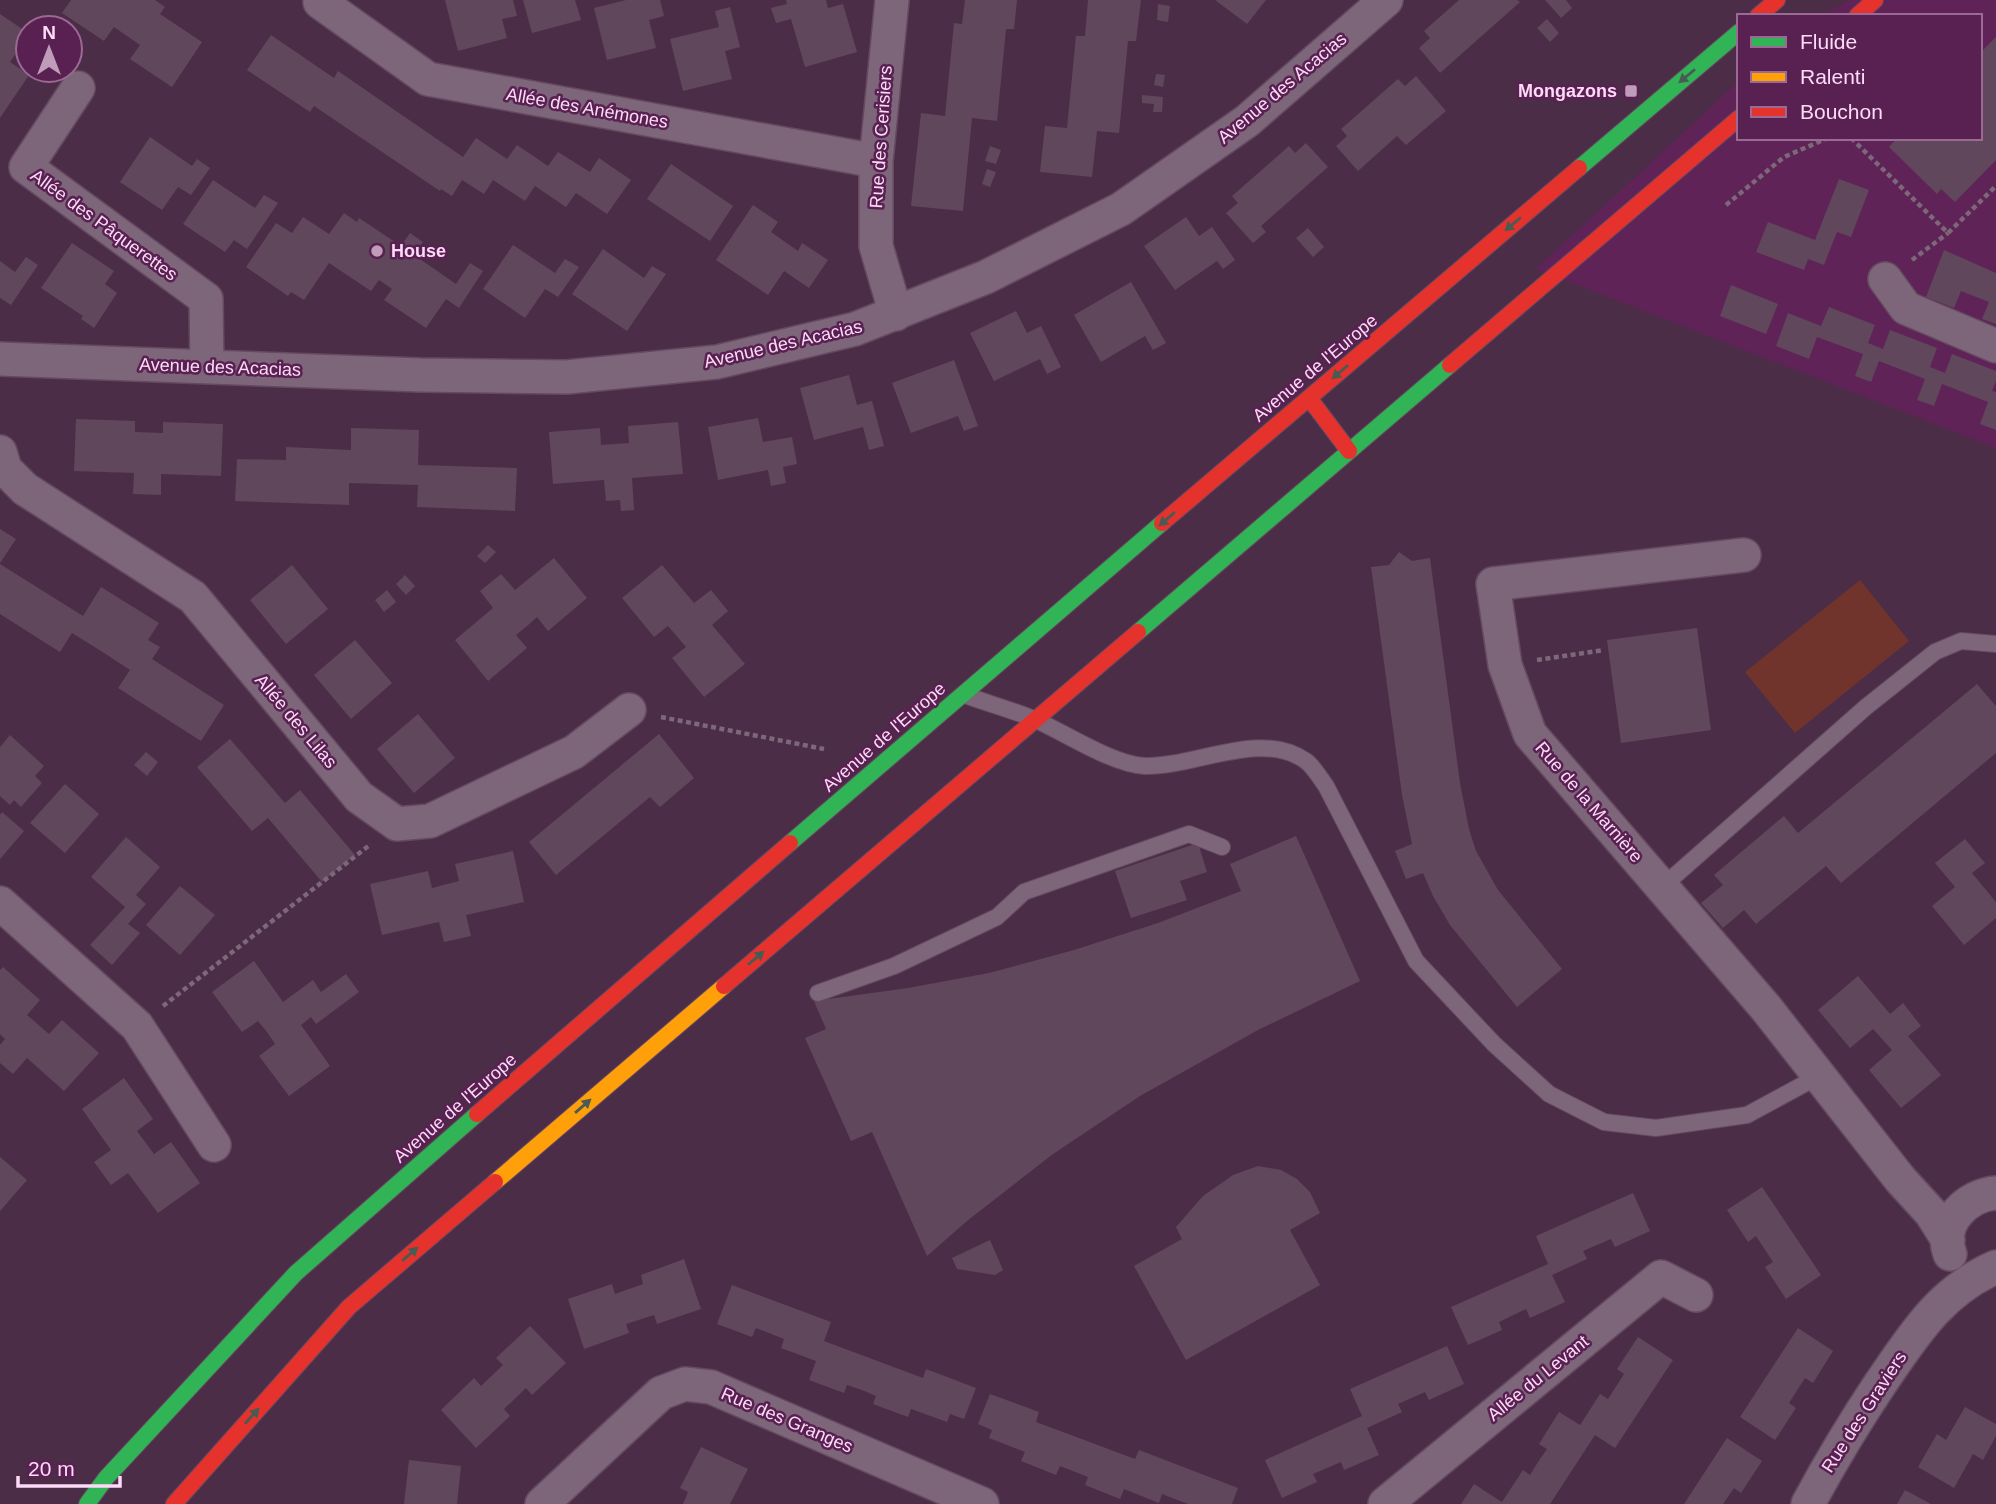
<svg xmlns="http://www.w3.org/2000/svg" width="1996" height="1504" viewBox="0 0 1996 1504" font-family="Helvetica,sans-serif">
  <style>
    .built { fill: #5f2358 }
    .pitch { fill: #71342c }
    .building { fill: #60475c }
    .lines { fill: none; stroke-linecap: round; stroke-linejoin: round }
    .lane-casing { stroke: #644960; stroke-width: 18 }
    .street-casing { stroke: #644960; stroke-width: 36 }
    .fast-casing { stroke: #644960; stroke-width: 18 }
    .slow-casing { stroke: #644960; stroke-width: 18 }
    .jam-casing { stroke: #644960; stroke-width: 18 }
    .path { stroke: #7c6879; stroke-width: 4.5; stroke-dasharray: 5 3.5; stroke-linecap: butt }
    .lane { stroke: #7d667a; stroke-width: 16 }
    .street { stroke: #7d667a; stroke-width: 33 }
    .fast { stroke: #30b455; stroke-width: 16 }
    .slow { stroke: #ff9f0a; stroke-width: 16 }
    .jam { stroke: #e5322d; stroke-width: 16 }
    .oneway { fill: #495b53 }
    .poi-dot { fill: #bf9dba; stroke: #592052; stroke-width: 2.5 }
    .labels { text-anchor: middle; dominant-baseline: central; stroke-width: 5; stroke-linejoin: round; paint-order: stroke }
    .street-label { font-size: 18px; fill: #fddaf7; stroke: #592052 }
    .poi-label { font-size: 18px; font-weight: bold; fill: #fddaf7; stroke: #592052; text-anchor: end }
  </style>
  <rect width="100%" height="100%" fill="#4c2d48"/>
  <path class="built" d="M1849,0H1996V448L1536,269L1739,81V138H1980V16H1822Z"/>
  <path class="pitch" d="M1860,580L1909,641L1795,733L1745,672Z"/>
  <path class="building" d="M71,0H155L165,7L160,14L202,42L172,87L130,59L140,45L114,27L104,41L62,13Z
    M445,0H513L517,16L502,19L507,38L458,51Z
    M523,0H575L581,20L532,33Z
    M626,0H660L664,16L649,20L656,48L607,60L594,8Z
    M786,0H826L828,8L843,4L857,52L805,67L791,19L776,23L771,8L787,4Z
    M965,0H1017L1014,29H1006L997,121L972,118L963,211L911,206L921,113L945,116L954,23L962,24Z
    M1088,0H1141L1136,41H1128L1119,133L1097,131L1092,177L1040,172L1045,126L1067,128L1076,36H1085Z
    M1215,0H1266L1247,24Z
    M1459,0H1517L1520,2L1440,73L1419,48L1430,38L1424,31Z
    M1545,0H1566L1572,8L1561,18Z
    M1158,4L1170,6L1168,22L1157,20Z
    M730,7L740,47L725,51L732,79L683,91L670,39L719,27L715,11Z
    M0,14L28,33V36L10,62L29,75L0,118Z
    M1547,19L1559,33L1550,42L1537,28Z
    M271,35L334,78L338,71L463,157L476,138L507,159L517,145L548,166L558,152L590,172L599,158L631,180L607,214L576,193L566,207L535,186L525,201L493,180L484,194L462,180L452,196L441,189L440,191L314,106L310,112L247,70Z
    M1996,37V160L1955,202L1941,189L1937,194L1889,147L1897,138H1980V53Z
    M1156,74L1165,75L1163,87L1154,85Z
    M1416,76L1446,111L1406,145L1397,136L1358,171L1336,146L1347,136L1341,129L1398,79L1405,86Z
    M1142,95L1163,97L1162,112H1153L1154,104L1142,103Z
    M150,137L192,166L197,159L210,168L191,195L178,187L162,210L120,182Z
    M1306,143L1328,167L1261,226L1266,232L1253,243L1226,213L1238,203L1232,196L1289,146L1295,153Z
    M990,146L1001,150L996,164L985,161Z
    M671,164L733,206L710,241L647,199Z
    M987,169L996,172L990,187L982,184Z
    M1839,179L1869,190L1851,237L1837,232L1824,265L1808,259L1804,270L1756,252L1768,222L1815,240Z
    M213,180L255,208L264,195L278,203L247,249L234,240L225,252L183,224Z
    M753,205L778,222L771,232L798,251L802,243L828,260L809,288L784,271L768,295L716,260Z
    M344,213L357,222L359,218L401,246L410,233L423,242L414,255L456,284L470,263L483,271L459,308L446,299L426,328L384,300L392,289L379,280L371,291L329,263L304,300L291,292L288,296L246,267L276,223L292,233L303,217L329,234Z
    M1186,217L1199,236L1212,227L1235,260L1223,269L1217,261L1175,290L1144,246Z
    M1308,228L1324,247L1313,257L1296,238Z
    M72,243L114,271L105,284L117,293L94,328L81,319L83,316L41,288Z
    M513,245L555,273L565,259L579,267L558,297L545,289L525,318L483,289Z
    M603,249L644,278L652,266L666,274L627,331L572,294Z
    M1944,250L1996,273V324L1982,319L1989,302L1961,291L1954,308L1926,297Z
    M26,257L38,265L11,305L0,298V261L15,272Z
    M1131,282L1166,343L1153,350L1145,336L1101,362L1074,315Z
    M1731,285L1778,304L1766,334L1720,316Z
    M1829,307L1875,325L1868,343L1883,349L1890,330L1937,348L1930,367L1945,373L1952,354L1996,371V381L1992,391L1996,392V430L1980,424L1988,402L1942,384L1934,406L1917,400L1925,379L1879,361L1871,382L1855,376L1863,354L1817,337L1809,359L1776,346L1788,313L1821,326Z
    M1016,311L1027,333L1041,326L1061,367L1047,374L1040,359L994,381L970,333Z
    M954,360L978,426L964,431L958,416L911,433L892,383Z
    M849,375L857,405L872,401L884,446L869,450L863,427L814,440L800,388Z
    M758,418L763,442L792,437L797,464L783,467L786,483L771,486L768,470L718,480L708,427Z
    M76,419L135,421V432L163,433V422L223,424L221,476L161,474V495L133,494L134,473L74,471Z
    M678,422L683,474L632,478L634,510L621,511L620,500L606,501L604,480L553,484L549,432L600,428L601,445L629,443L628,426Z
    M351,428L419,430L418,465L517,468L515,511L417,507L418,485L349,483V505L235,501L237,459L286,460V447L351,450Z
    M0,529L16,539L0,563Z
    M488,545L496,552L485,563L477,556Z
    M1399,552L1412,561L1430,558L1460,783L1469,829L1476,851L1498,890L1562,969L1517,1007L1450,925L1433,896L1423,873L1406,879L1395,851L1412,844L1402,795L1371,567L1389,565Z
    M554,558L587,598L548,631L537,617L527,626L516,635L527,648L488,681L455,640L493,608L480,591L501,574L515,590Z
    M0,564L83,616L101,587L159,623L148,640L160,647L152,659L224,705L201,741L118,688L130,670L101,651L72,633L60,652L0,614Z
    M292,565L328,609L286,644L250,600Z
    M662,565L694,603L711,590L728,611L712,625L745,664L704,697L672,658L686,647L668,626L654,637L622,598Z
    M405,575L415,586L406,595L396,584Z
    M387,590L396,602L384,612L375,600Z
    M1697,628L1711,730L1621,743L1607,640Z
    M355,640L392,683L351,719L314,675Z
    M1977,684L1996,706V753L1841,883L1826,866L1756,924L1744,910L1723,928L1701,903L1723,885L1714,875L1784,816L1798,833Z
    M418,714L455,758L414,793L377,749Z
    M659,734L694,778L660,807L650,797L556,875L529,842Z
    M10,735L44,766L35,776L42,783L21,807L14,800L10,805L0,796V747Z
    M230,739L285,803L300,790L355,855L322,882L268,818L252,831L197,767Z
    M146,752L158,762L147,776L134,765Z
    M65,784L99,814L65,853L30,823Z
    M2,812L24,831L0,859V815Z
    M1296,836L1360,981L1258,1030L1140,1096L1053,1154L967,1221L927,1256L872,1132L851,1141L805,1038L826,1029L814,1001L908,988L989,973L1074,950L1158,923L1241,891L1230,864Z
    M126,837L160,867L136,895L146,904L128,924L140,933L112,965L90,945L125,907L91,877Z
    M1965,839L1985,863L1972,873L1996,902V918L1964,945L1932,906L1955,887L1935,863Z
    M1198,843L1207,872L1180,881L1187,900L1131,918L1115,871Z
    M513,851L524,902L466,915L471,936L444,942L439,922L382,935L370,884L428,871L432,888L459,881L455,864Z
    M180,886L215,915L180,955L146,925Z
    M254,961L283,1002L313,980L321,992L346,974L359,992L316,1024L311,1017L301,1025L330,1066L289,1096L259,1056L275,1044L267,1032L258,1021L242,1032L212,992Z
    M3,967L40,1000L27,1015L49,1034L62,1020L99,1053L64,1091L27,1058L13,1074L0,1063V1045L5,1039L0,1034V970Z
    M1858,976L1890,1014L1903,1003L1921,1026L1908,1036L1941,1075L1901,1108L1869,1070L1892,1050L1873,1029L1850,1048L1818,1010Z
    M124,1078L153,1119L137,1131L154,1154L171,1142L200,1183L158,1213L128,1173L111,1185L94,1162L111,1150L82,1109Z
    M0,1157L27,1180L0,1211Z
    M1258,1166L1281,1170L1297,1179L1310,1192L1320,1213L1290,1230L1320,1285L1186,1360L1134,1266L1182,1239L1176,1227L1203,1196L1233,1175Z
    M1762,1187L1821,1275L1786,1299L1765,1267L1773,1262L1756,1236L1748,1242L1727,1210Z
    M1633,1193L1650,1231L1615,1247L1611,1239L1583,1251L1587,1259L1552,1275L1565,1302L1530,1318L1526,1309L1499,1322L1502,1330L1468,1345L1451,1307L1548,1264L1536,1236Z
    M990,1240L1003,1270L995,1275L957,1269L952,1258Z
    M684,1259L701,1309L657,1324L654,1315L626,1324L629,1333L584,1349L568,1299L612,1284L615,1294L643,1284L641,1275Z
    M732,1285L831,1322L824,1341L923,1378L926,1369L976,1388L964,1419L950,1414L947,1422L911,1409L908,1417L873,1404L876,1396L862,1390L847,1385L844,1393L809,1380L816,1361L781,1348L784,1339L756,1328L752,1337L717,1324Z
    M530,1326L566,1363L532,1395L526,1388L504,1409L510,1416L476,1448L441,1410L474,1378L481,1386L503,1365L496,1358Z
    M1798,1328L1833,1351L1813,1383L1805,1378L1789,1403L1796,1408L1775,1440L1740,1417Z
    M1638,1337L1673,1360L1615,1448L1595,1435L1550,1504H1461L1474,1484L1502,1502L1523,1470L1530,1475L1538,1462L1547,1449L1539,1444L1559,1412L1580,1425L1600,1394L1608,1399L1624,1374L1617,1369Z
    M1447,1346L1464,1384L1429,1400L1425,1392L1398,1404L1402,1412L1367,1428L1379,1455L1344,1470L1341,1462L1313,1474L1317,1482L1282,1498L1265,1460L1362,1416L1350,1389Z
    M990,1394L1039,1412L1036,1422L1071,1435L1135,1459L1139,1450L1238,1488L1232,1504H1188L1162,1494L1159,1503L1124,1489L1120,1499L1085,1485L1088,1477L1060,1466L1056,1475L1021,1461L1025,1452L989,1438L992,1430L978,1424Z
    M1965,1407L1996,1424V1436L1983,1460L1973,1454L1954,1488L1918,1467L1937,1434L1946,1440Z
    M1727,1438L1762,1461L1741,1493L1734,1488L1723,1504H1684Z
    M701,1447L748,1469L730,1504H683L688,1492L680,1488Z
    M409,1460L461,1466L457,1504H404Z
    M1905,1490L1931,1504H1897Z"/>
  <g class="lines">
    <g class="lane-casing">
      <path id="lane" d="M965,695C989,704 1013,710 1036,720C1065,733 1114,765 1145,766C1196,767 1261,729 1306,761C1314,767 1320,778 1326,786L1416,961L1494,1044L1549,1094L1604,1122L1656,1128L1747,1115L1819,1076
        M1662,887L1866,707L1935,652L1961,641L1996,644
        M818,993L894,966L997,917L1024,892L1189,834L1222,847"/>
    </g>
    <g class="street-casing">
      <path id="street" d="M892,0L876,161V246L896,314
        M320,2L428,79L876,161
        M78,88L26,167L206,299L207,367
        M1885,279L1906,308L1996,346
        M0,359L420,375L567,377L717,362L855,329L986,277L1121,209L1247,121L1386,0
        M0,452L5,469L25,489L193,597L359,797L397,824L430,821L574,752L629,710
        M1744,555L1493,584L1505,665L1530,734L1766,1008L1900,1179L1931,1213L1948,1240
        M0,903L137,1026L214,1145
        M1950,1254C1938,1223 1967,1195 1996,1193
        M542,1504L661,1393L685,1384L711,1387L982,1504
        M1385,1504L1661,1277L1696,1295
        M1808,1504C1830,1463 1854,1423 1880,1384C1913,1336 1940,1291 1996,1267"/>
    </g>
    <g class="fast-casing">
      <path id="fast" d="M1579,168L1739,32
        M1138,632L1450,365
        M790,843L1162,523
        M87,1504L106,1478L296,1273L477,1114"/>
    </g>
    <g class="slow-casing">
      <path id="slow" d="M495,1182L724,986"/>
    </g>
    <g class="jam-casing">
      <path id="jam" d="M1758,16L1777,0
        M1857,16L1875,0
        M1450,365L1739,118
        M1309,398L1349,451
        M1162,523L1579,168
        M724,986L1138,632
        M477,1114L790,843
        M174,1504L349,1307L495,1182"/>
    </g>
    <path class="path" d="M1851,138L1948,233L1996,186
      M1726,205L1784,157L1828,138
      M1912,260L1948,233
      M1537,660L1604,650
      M661,717L824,749
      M163,1006L371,844"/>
    <use href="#lane" class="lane"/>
    <use href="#street" class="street"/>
    <use href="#fast" class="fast"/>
    <use href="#slow" class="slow"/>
    <use href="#jam" class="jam"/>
  </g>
  <defs><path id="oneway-solid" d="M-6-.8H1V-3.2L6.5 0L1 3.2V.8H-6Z" transform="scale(1.75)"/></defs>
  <g class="oneway">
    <use href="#oneway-solid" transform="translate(1687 76) rotate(140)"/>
    <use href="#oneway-solid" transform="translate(1513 224) rotate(140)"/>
    <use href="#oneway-solid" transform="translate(1340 372) rotate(140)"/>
    <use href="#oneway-solid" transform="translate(1167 519) rotate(139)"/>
    <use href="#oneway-solid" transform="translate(756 958) rotate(-40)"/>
    <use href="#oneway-solid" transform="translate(583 1106) rotate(-41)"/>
    <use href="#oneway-solid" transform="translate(410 1254) rotate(-41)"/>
    <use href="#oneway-solid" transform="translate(252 1416) rotate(-48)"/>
  </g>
  <g class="poi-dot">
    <rect x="1624" y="84" width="14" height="14" rx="3.5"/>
    <circle cx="377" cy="251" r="7"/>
  </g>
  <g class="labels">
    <g class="street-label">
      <text transform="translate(1282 88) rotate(-40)">Avenue des Acacias</text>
      <text transform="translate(587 108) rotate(10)">Allée des Anémones</text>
      <text transform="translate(881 137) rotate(-86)">Rue des Cerisiers</text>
      <text transform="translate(104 225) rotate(36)">Allée des Pâquerettes</text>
      <text transform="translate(783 344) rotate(-13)">Avenue des Acacias</text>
      <text transform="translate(220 367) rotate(2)">Avenue des Acacias</text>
      <text transform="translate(1315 368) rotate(-40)">Avenue de l'Europe</text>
      <text transform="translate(296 721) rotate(50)">Allée des Lilas</text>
      <text transform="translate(884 737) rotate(-41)">Avenue de l'Europe</text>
      <text transform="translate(1589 802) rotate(49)">Rue de la Marnière</text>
      <text transform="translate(455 1108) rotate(-41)">Avenue de l'Europe</text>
      <text transform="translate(1538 1378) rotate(-39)">Allée du Levant</text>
      <text transform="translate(1864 1412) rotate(-57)">Rue des Graviers</text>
      <text transform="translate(787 1420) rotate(23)">Rue des Granges</text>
    </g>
    <g class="poi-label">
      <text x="1617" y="91">Mongazons</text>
      <text x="391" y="251" text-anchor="start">House</text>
    </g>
  </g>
  <rect x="1737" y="14" width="245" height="126" fill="#592052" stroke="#9b6a94" stroke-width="2"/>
  <rect x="1751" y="37" width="35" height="10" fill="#30b455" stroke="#9b6a94" stroke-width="2"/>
  <text x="1800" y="49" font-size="21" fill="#fddaf7">Fluide</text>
  <rect x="1751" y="72" width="35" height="10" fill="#ff9f0a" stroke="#9b6a94" stroke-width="2"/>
  <text x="1800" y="84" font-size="21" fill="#fddaf7">Ralenti</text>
  <rect x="1751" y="107" width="35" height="10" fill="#e5322d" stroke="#9b6a94" stroke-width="2"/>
  <text x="1800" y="119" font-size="21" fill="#fddaf7">Bouchon</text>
  <g transform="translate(49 49)"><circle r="33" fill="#592052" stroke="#9b6a94" stroke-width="2"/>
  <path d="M0-5L12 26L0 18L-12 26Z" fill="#bf9dba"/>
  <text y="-10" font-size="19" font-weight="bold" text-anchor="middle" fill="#fddaf7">N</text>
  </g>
  <path d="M18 1476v10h102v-10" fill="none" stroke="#fddaf7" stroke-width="3.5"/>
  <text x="28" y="1476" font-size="21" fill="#fddaf7" stroke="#592052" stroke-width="5" paint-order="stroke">20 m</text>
</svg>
